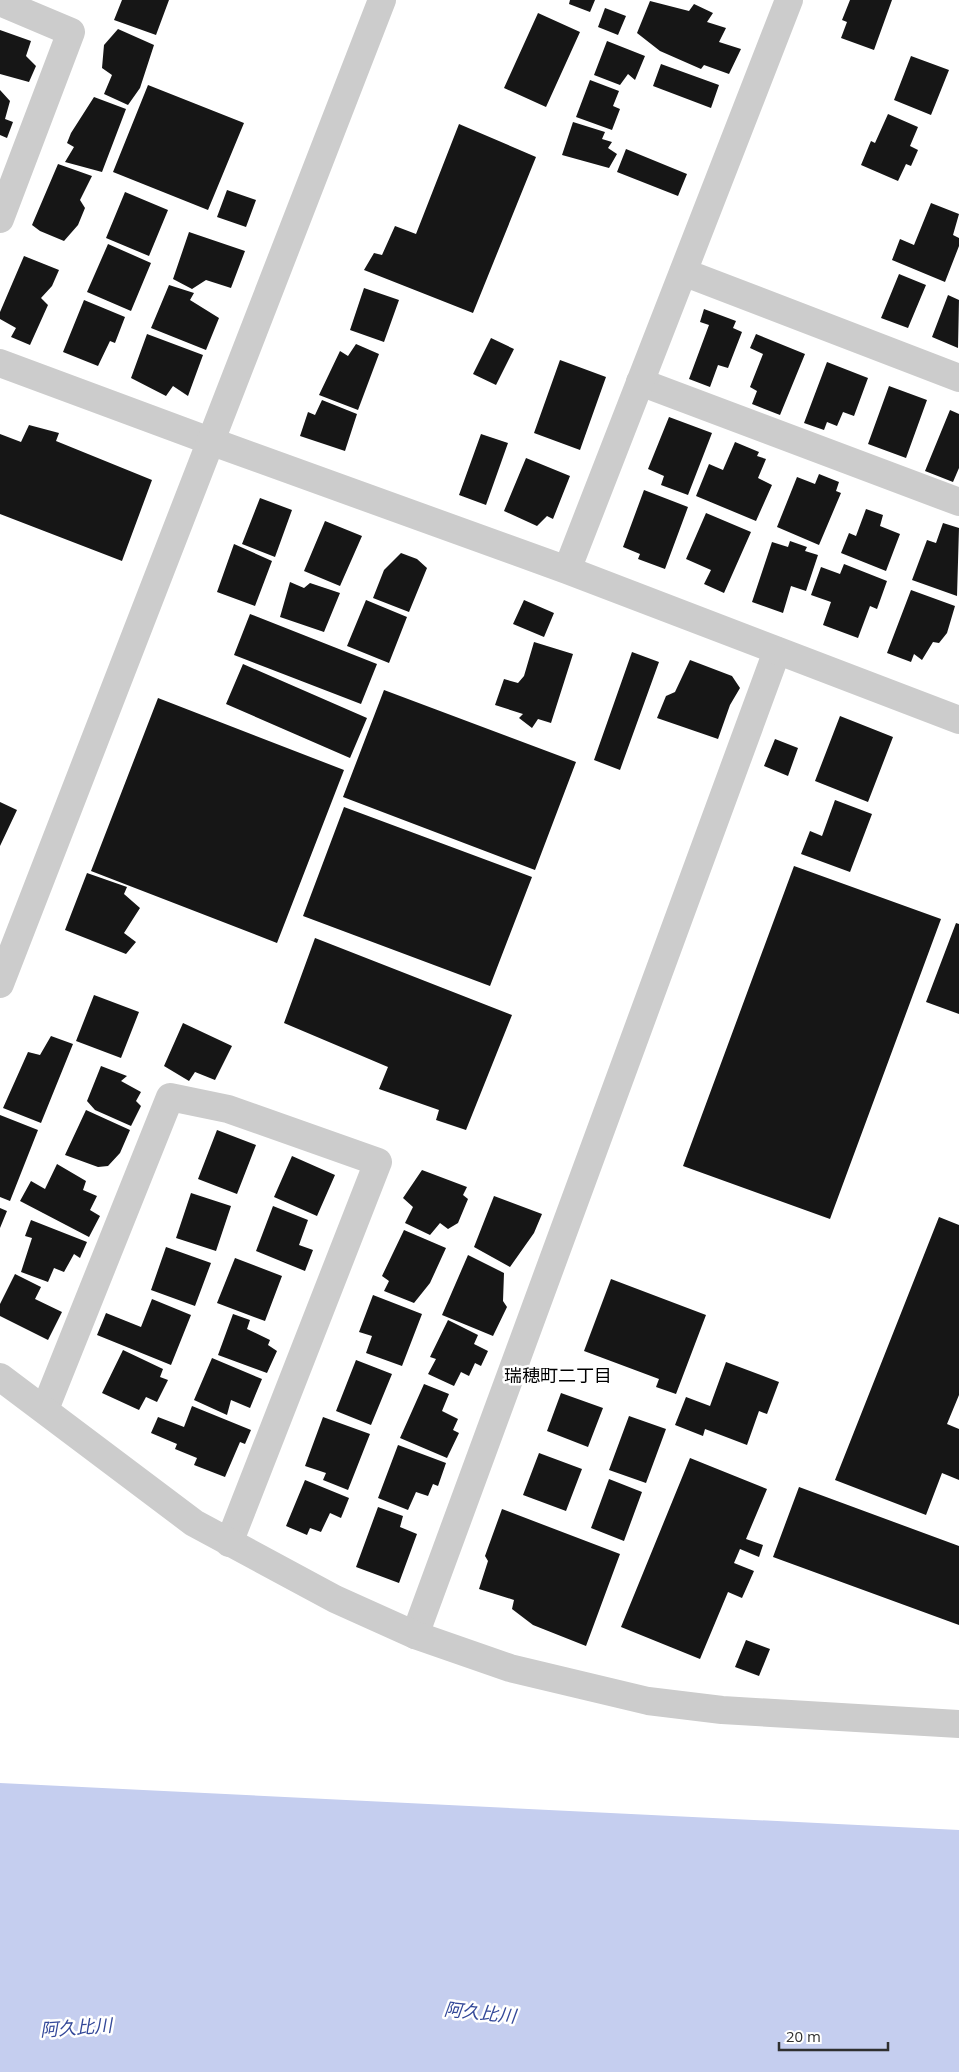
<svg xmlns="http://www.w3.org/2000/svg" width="959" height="2072" viewBox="0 0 959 2072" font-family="'Open Sans','Noto Sans JP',sans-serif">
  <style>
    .water { fill: #c5ceef }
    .building { fill: #161616 }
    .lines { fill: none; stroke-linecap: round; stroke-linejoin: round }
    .minor { stroke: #ccc; stroke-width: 28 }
    .tertiary { stroke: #ccc; stroke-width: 28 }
    .labels { text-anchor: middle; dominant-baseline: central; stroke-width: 5; stroke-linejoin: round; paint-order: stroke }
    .neighbourhood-label { font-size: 18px; fill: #000; stroke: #fff }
    .water-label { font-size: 18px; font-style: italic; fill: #344999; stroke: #fff }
  </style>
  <rect width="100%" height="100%" fill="#fff"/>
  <path class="water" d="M0,1783L959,1830V2072H0Z"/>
  <path class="building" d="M122,0H169L156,35L114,20Z
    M570,0H595L590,12L569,4Z
    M850,0H892L874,50L841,38L847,22L842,20Z
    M650,1L689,11L694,4L713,13L707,22L726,28L719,42L741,49L729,74L704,65L701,69L660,51L637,33Z
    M605,8L626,16L618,35L598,27Z
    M538,13L580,32L546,107L504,88Z
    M118,29L154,45L140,88L128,105L104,94L112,75L102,68L104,45Z
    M0,30L31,41L26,56L36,66L29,82L0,74Z
    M607,41L645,56L635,80L628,74L620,85L594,75Z
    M911,56L949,70L931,115L894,100Z
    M661,64L719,85L711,108L653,86Z
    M590,80L619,91L613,106L620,109L612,130L576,117Z
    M148,85L244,123L208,210L113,172Z
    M0,90L10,101L5,119L13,122L7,138L0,135Z
    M94,97L126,109L102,172L65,162L74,147L67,143L71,133Z
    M888,114L918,127L910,146L918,150L911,166L906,164L898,181L861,165L871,141L875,143Z
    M573,122L605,132L602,139L612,142L608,148L617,154L609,168L562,155Z
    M459,124L536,157L473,313L364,270L374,253L382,255L395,226L416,234Z
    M626,149L687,174L678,196L617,172Z
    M58,164L92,176L80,200L85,208L78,225L64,241L40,231L32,225Z
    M227,190L256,200L246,227L217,217Z
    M125,192L168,210L149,256L106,238Z
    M931,203L959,214L953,235L959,238V246L945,282L892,260L900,239L914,245Z
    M189,232L245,251L231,288L206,280L192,289L173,279Z
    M108,244L151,263L131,311L87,292Z
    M24,256L59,270L52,286L41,298L48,305L30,345L11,337L16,328L0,319V312Z
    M899,274L926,285L908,328L881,318Z
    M169,285L194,293L190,300L219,318L206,350L151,328Z
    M364,288L399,300L384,342L350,330Z
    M948,295L959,300L958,348L932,337Z
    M84,300L125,317L115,343L110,341L98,366L63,352Z
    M704,309L736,321L733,328L742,332L728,368L718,365L710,387L689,379L709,325L700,322Z
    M147,334L203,355L188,396L173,386L166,396L131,378Z
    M756,334L805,354L780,415L752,404L757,391L750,387L763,354L750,348Z
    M491,338L514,349L496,385L473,374Z
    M356,344L379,354L358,410L319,395L340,351L348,356Z
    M560,360L606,377L580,450L534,433Z
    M827,362L868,378L854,416L843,412L837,426L827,422L824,430L804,423Z
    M889,386L927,400L906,458L868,444Z
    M322,400L357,414L345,451L300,436L308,412L315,415Z
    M950,410L959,414V468L953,482L925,471Z
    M669,417L712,433L688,495L661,485L664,476L648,469Z
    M29,425L59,433L56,441L152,480L122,561L0,514V434L21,442Z
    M481,434L508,443L486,505L459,495Z
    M735,442L759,452L757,456L766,459L758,478L772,485L756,521L696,496L709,464L723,470Z
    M526,458L570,476L553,519L547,516L537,526L504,511Z
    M819,474L839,482L836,491L841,493L819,545L777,527L797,477L815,484Z
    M644,490L688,507L665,569L638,559L640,554L623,547Z
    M260,498L292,510L275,557L242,544Z
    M866,509L883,515L880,526L900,534L886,571L841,553L849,533L856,536Z
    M706,513L751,532L724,593L704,584L711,570L686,559Z
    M325,521L362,536L340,586L304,571Z
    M943,523L959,528L957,596L912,580L927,540L936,543Z
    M790,541L807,547L805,551L818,555L806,591L791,586L783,613L752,602L772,542L788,547Z
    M234,544L272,561L255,606L217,592Z
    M401,553L417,559L427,568L409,612L373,598L384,570Z
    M844,564L887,581L877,609L870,606L858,638L823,625L831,602L811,595L821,567L840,574Z
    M290,582L304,588L310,583L340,593L324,632L280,617Z
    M911,590L955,606L947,633L939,643L933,642L922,660L914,654L911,662L887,653Z
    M366,600L407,617L389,663L347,646Z
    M524,600L554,613L544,637L513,624Z
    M250,614L377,664L361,704L234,655Z
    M534,642L573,654L551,723L538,719L532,728L519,718L523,714L495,705L504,679L518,683L524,676Z
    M632,652L659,662L620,770L594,760Z
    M690,660L732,676L740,688L730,705L718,739L657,718L666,696L675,692Z
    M243,664L367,718L350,758L226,704Z
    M384,690L576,762L535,870L343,797Z
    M158,698L344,770L277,943L91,871Z
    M840,716L893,737L868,802L815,781Z
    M775,739L798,748L788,776L764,766Z
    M835,800L872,814L850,872L801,854L810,831L822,836Z
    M0,802L17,810L0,846Z
    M344,807L532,877L490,986L303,916Z
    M794,866L941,919L830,1219L683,1166Z
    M87,873L127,887L124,894L140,908L124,933L136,942L126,954L65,930Z
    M956,923L959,924V1014L926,1002Z
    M315,938L512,1015L466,1130L436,1120L439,1110L379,1089L388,1067L284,1023Z
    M94,995L139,1012L121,1058L76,1041Z
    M183,1023L232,1046L215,1080L195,1072L189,1081L164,1066Z
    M51,1036L73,1044L41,1123L3,1108L28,1052L40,1055Z
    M101,1066L127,1076L121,1081L141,1092L136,1101L141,1106L131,1126L95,1110L87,1101Z
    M86,1110L130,1130L120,1153L108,1166L98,1167L65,1155Z
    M0,1115L38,1130L10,1201L0,1197Z
    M217,1130L256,1145L237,1194L198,1179Z
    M292,1156L335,1175L317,1216L274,1197Z
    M57,1164L86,1181L83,1190L97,1196L90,1210L100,1216L89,1237L20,1201L31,1181L45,1189Z
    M422,1170L467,1187L463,1195L468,1199L458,1223L448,1229L440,1223L430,1235L405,1223L413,1207L403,1198Z
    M191,1193L231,1206L216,1251L176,1238Z
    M494,1196L542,1214L534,1233L510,1267L474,1247Z
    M273,1206L308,1220L299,1245L313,1250L305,1271L256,1251Z
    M0,1208L7,1211L0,1228Z
    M939,1217L959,1225V1395L947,1424L959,1429V1480L942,1473L926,1515L835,1480Z
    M31,1220L87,1242L80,1258L74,1254L64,1272L54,1268L48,1282L21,1272L32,1238L25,1236Z
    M404,1230L446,1248L430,1283L414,1303L384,1291L389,1281L382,1276Z
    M166,1247L211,1263L195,1306L151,1290Z
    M468,1255L504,1273L503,1301L507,1307L493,1336L442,1315Z
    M235,1258L282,1276L265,1321L217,1303Z
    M15,1274L41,1287L35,1299L62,1312L48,1340L0,1316V1304Z
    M611,1279L706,1315L676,1394L656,1387L659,1379L584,1351Z
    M373,1295L422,1314L402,1366L366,1353L372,1336L359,1332Z
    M152,1299L191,1315L171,1365L97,1335L106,1313L141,1327Z
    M233,1314L250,1320L247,1329L270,1340L268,1345L277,1351L267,1373L218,1355Z
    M448,1320L478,1335L474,1344L488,1351L481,1366L475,1363L469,1376L461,1372L454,1386L428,1374L436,1359L430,1357Z
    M123,1350L163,1369L160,1377L168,1380L157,1402L146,1397L139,1410L102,1393Z
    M212,1358L262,1379L250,1408L231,1400L227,1415L194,1400Z
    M356,1360L392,1374L371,1425L336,1411Z
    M726,1362L779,1382L767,1414L759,1411L747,1445L705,1429L703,1436L675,1425L686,1397L710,1406Z
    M424,1384L449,1394L442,1411L458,1419L453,1430L459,1433L447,1458L400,1438Z
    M561,1393L603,1408L588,1447L547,1431Z
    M192,1406L251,1430L245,1444L240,1442L225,1477L194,1465L197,1458L175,1449L177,1444L151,1433L158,1417L184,1427Z
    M629,1416L666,1429L646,1483L609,1470Z
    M323,1417L370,1434L348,1490L323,1480L326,1473L305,1466Z
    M398,1445L446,1463L438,1486L433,1484L428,1496L416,1492L408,1510L378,1498Z
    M539,1453L582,1469L566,1511L523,1495Z
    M690,1458L767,1489L746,1539L763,1545L759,1557L740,1549L734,1563L754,1571L742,1598L728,1592L700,1659L621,1627Z
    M609,1479L642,1492L624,1541L591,1528Z
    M305,1480L349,1498L341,1518L330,1513L321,1532L310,1528L307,1535L286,1526Z
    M799,1487L959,1546V1625L773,1557Z
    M378,1507L403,1516L400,1527L417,1534L399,1583L356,1567Z
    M502,1509L620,1554L586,1646L533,1625L512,1609L514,1600L479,1589L488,1561L485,1556Z
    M746,1640L770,1649L759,1676L735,1667Z"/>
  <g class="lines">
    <path class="minor" d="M0,2L71,32L0,219
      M0,363L210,441
      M640,382L959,502
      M45,1409L170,1097L228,1109L378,1162L229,1543
      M415,1635L777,651"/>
    <path class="tertiary" d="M683,272L959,378
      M210,441L567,570L959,720
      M567,570L789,0
      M0,984L382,0
      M0,1377L194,1523L335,1599L415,1635L510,1668L648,1701L722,1710L959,1724"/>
  </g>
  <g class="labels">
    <g class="neighbourhood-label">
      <text x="558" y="1375">瑞穂町二丁目</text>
    </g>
    <g class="water-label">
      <text transform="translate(480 2012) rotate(6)">阿久比川</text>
      <text transform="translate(76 2027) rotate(-4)">阿久比川</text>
    </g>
  </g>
  <path d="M779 2042v8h109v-8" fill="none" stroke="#2f2f2f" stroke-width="2.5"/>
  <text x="786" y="2042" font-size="15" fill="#2f2f2f" stroke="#ffffff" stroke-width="4" paint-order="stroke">20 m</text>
</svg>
